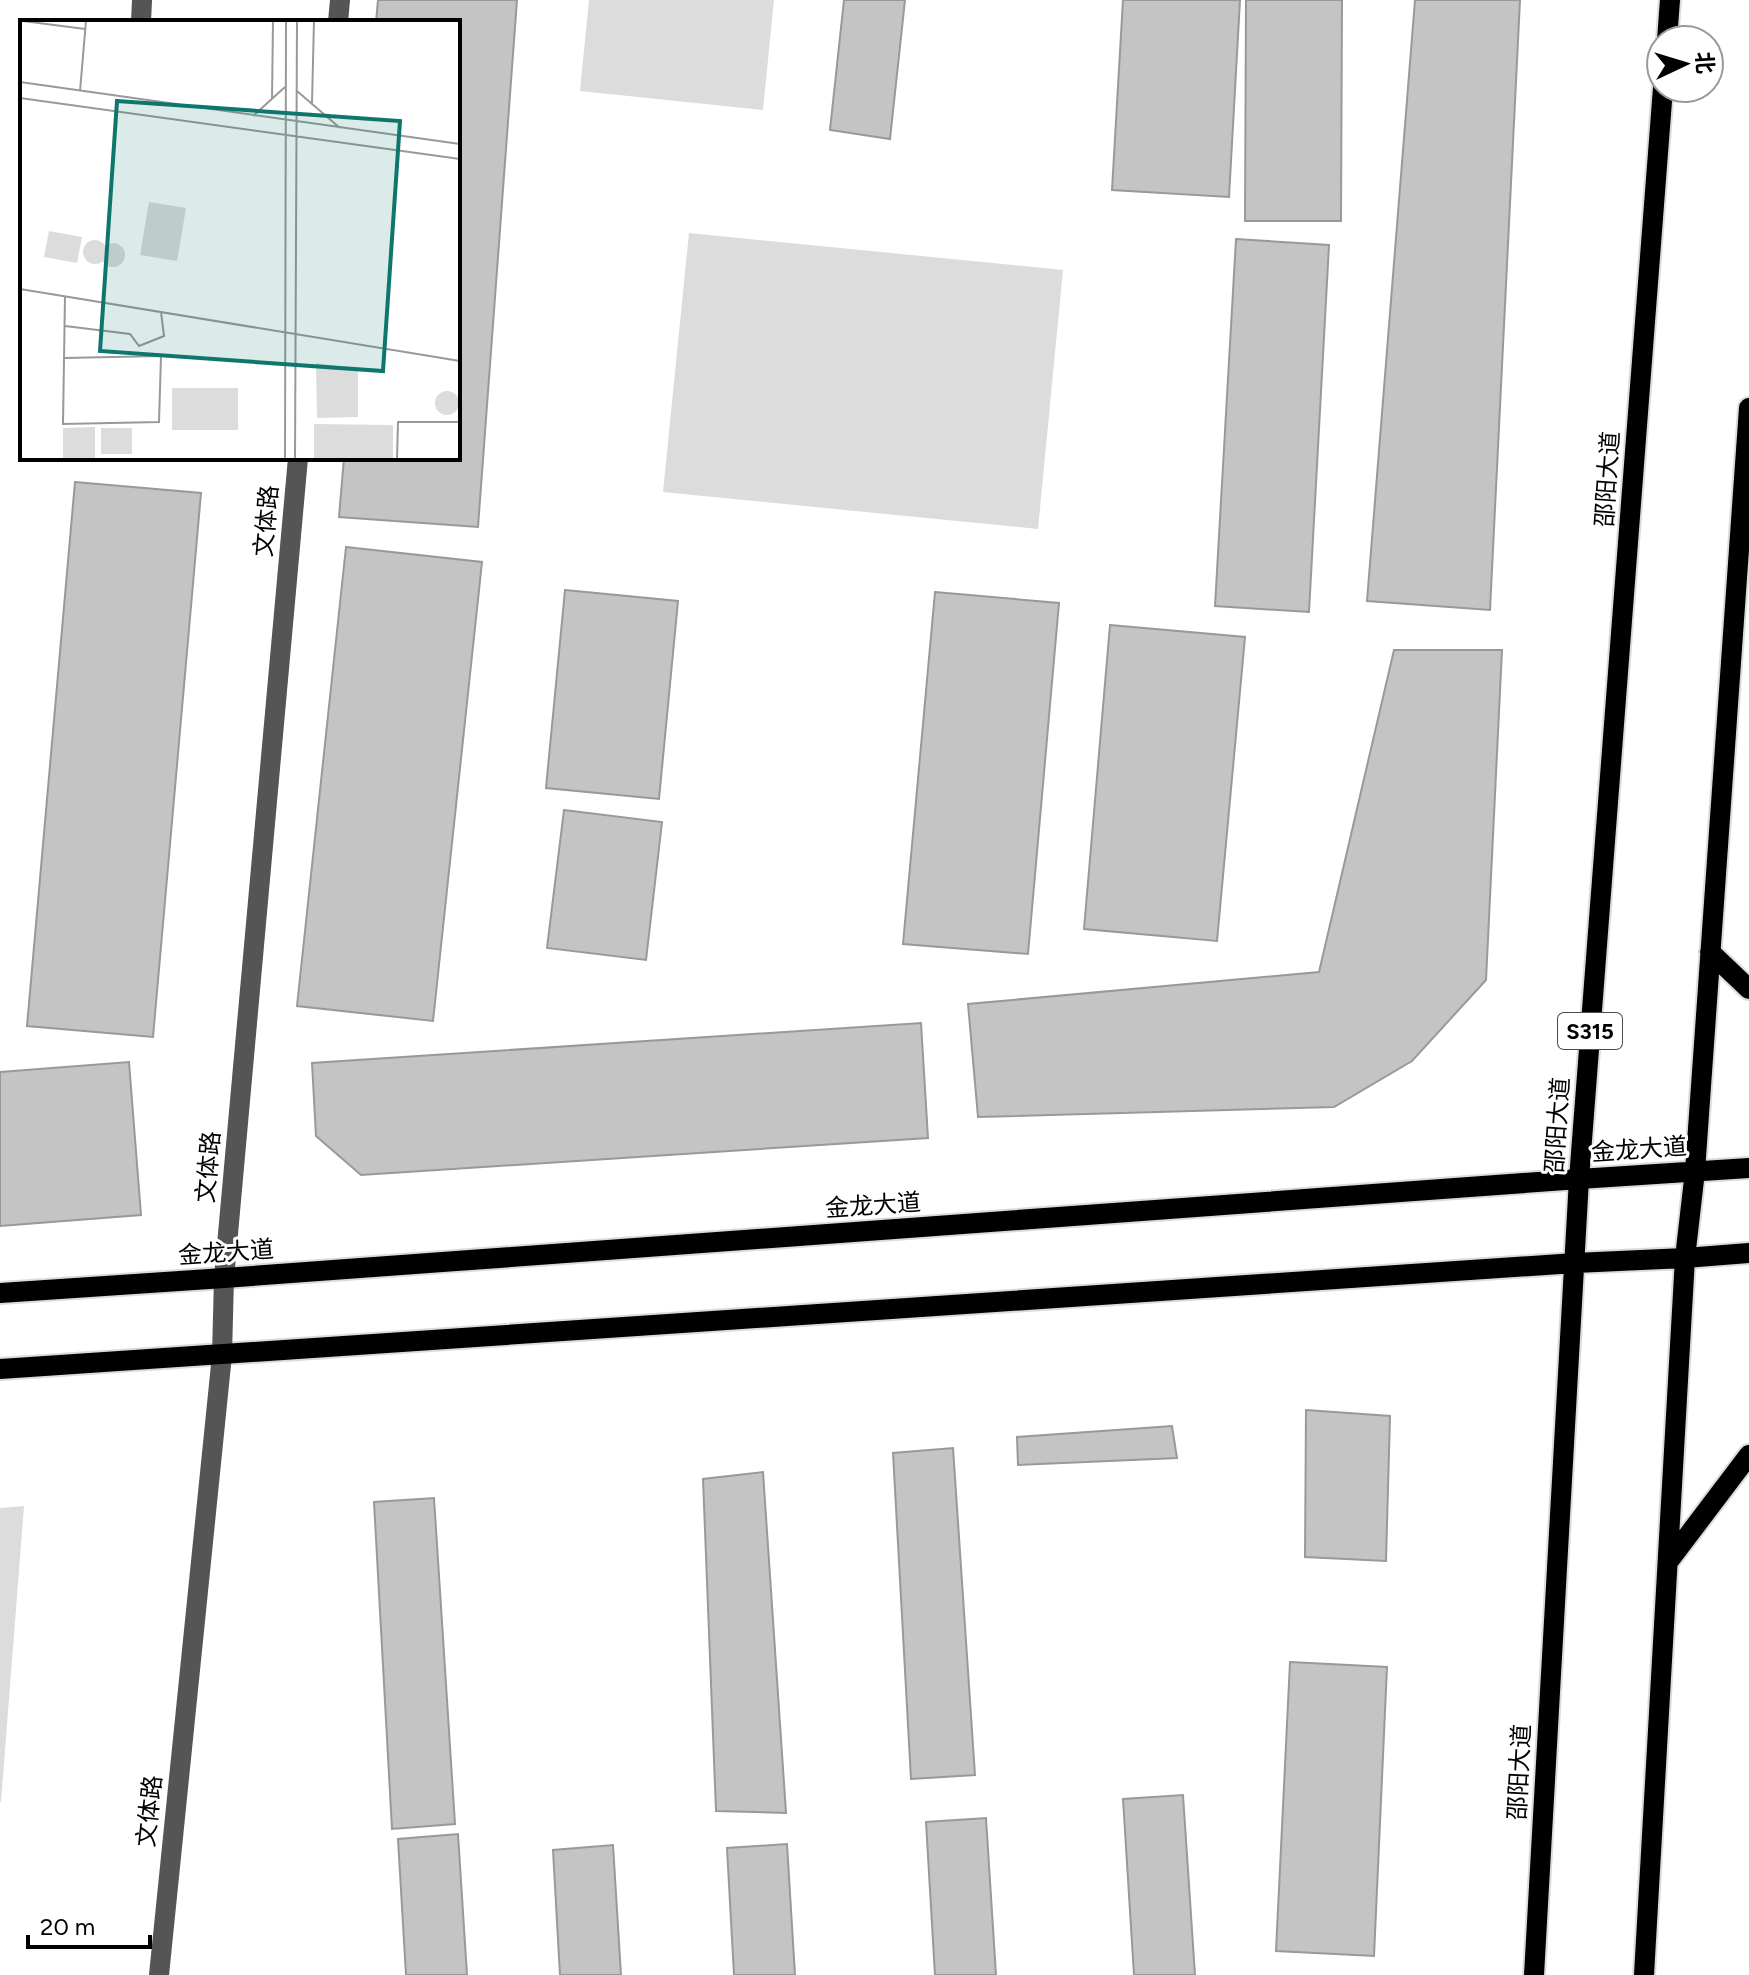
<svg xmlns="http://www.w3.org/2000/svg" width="1749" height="1975" viewBox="0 0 1749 1975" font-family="Figtree,'Noto Sans SC',sans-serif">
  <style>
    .green { fill: #dcdcdc }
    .building { fill: #c4c4c4; stroke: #999; stroke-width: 2 }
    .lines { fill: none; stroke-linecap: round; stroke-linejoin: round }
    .major-casing { stroke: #dbdbdb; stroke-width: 24 }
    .minor { stroke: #555; stroke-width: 20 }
    .major { stroke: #000; stroke-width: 20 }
    .labels { text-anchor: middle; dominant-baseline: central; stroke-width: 6; stroke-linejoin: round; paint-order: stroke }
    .shield { fill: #fff; stroke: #4c4c4c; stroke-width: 2 }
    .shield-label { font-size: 22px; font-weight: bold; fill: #000 }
    .street-label { font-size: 24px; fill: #000; stroke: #fff }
    .inset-road { fill: none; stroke: #999; stroke-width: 2 }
    .view { fill: #0f766e; fill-opacity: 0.15; stroke: #0f766e; stroke-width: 4 }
    .inset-edge { fill: none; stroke: #000; stroke-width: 4 }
  </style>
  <rect width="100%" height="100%" fill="#fff"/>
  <path class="green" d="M589,0H774L763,110L580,91Z
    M689,233L1063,270L1038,529L663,492Z
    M24,1506L1,1802H0V1508Z"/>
  <path class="building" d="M378,0H517L478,527L339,517L344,458H458V22H376Z
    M844,0H905L890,139L830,130Z
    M1123,0H1240L1229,197L1112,190Z
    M1246,0H1342L1341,221H1245Z
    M1415,0H1520L1490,610L1367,601Z
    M1236,239L1329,245L1309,612L1215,606Z
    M75,482L201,493L153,1037L27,1026Z
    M346,547L482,562L433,1021L297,1006Z
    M565,590L678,601L659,799L546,788Z
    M935,592L1059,603L1028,954L903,944Z
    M1110,625L1245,637L1217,941L1084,929Z
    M1394,650H1502L1486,980L1412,1061L1334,1107L978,1117L968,1004L1319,972Z
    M564,810L662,822L646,960L547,948Z
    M921,1023L928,1138L361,1175L316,1136L312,1063Z
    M129,1062L141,1215L0,1226V1072Z
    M1306,1410L1390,1416L1386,1561L1305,1557Z
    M1172,1426L1177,1458L1018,1465L1017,1437Z
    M953,1448L975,1775L911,1779L893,1453Z
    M763,1472L786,1813L716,1811L703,1479Z
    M434,1498L455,1824L392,1829L374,1502Z
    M1290,1662L1387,1667L1374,1956L1276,1951Z
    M1183,1795L1195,1975H1134L1123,1799Z
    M986,1818L996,1975H935L926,1822Z
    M458,1834L467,1975H406L398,1839Z
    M787,1844L795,1975H734L727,1848Z
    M613,1845L621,1975H560L553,1850Z"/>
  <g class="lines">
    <g class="major-casing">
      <path id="major" d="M1667,40L1670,0
        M1710,952L1749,989
        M0,1293L224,1278L1579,1179L1749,1168
        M0,1369L1575,1263L1685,1258L1749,1253
        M1668,1562L1749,1455
        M1534,1975L1579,1179L1663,88
        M1644,1975L1685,1258L1695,1171L1749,408"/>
    </g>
    <path class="minor" d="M141,22L142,0
      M338,22L340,0
      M159,1975L222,1355L224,1278L298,458"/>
    <use href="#major" class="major"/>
  </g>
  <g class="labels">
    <rect class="shield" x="1558" y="1013" width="64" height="36" rx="6"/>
    <g class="shield-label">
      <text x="1590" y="1031">S315</text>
    </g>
    <g class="street-label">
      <text transform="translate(1607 479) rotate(-86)">邵阳大道</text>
      <text transform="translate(266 521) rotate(-85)">文体路</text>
      <text transform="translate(1557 1125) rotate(-86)">邵阳大道</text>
      <text transform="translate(1639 1149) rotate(-4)">金龙大道</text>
      <text transform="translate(208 1167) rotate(-85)">文体路</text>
      <text transform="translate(873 1205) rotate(-4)">金龙大道</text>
      <text transform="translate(226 1252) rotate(-4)">金龙大道</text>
      <text transform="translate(1519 1772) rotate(-87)">邵阳大道</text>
      <text transform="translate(149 1811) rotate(-84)">文体路</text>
    </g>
  </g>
  <g transform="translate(20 20)">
    <rect width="440" height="440" fill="#fff"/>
    <path d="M129,182L166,188L157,241L120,235ZM29,211L62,217L57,243L24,237ZM63 232a12 12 0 1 1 24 0a12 12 0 1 1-24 0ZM81 235a12 12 0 1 1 24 0a12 12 0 1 1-24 0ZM296,343L338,349V397L297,398ZM152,368H218V410H152ZM415 383a12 12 0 1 1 24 0a12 12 0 1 1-24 0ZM294,404L373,405V439H294ZM75,407V439H43V408ZM81,408H112V434H81Z" fill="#dcdcdc"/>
    <path class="inset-road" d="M3,1L65,9M0,62L440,124M60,71L66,1M277,71L320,108M0,78L440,139M252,79L253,1M292,83L294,1M233,96L265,67M0,269L440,341M45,306L110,314L119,326L144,316L141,292M45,338L141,336L139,402L43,404L45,276M265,439L266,1M275,439L277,1M377,439L378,402H440"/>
    <path class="view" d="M97,81L380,101L363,351L80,331Z"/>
    <rect width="440" height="440" class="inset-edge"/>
  </g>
  <g transform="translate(1685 64) rotate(86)"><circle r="38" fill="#ffffff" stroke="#999999" stroke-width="2"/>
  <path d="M0-6L14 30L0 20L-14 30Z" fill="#000000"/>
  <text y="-12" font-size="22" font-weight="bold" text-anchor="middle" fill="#000000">北</text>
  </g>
  <path d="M28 1935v12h122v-12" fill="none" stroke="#000000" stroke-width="4"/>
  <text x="40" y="1935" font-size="24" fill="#000000" stroke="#ffffff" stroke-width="6" paint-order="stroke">20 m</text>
</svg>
